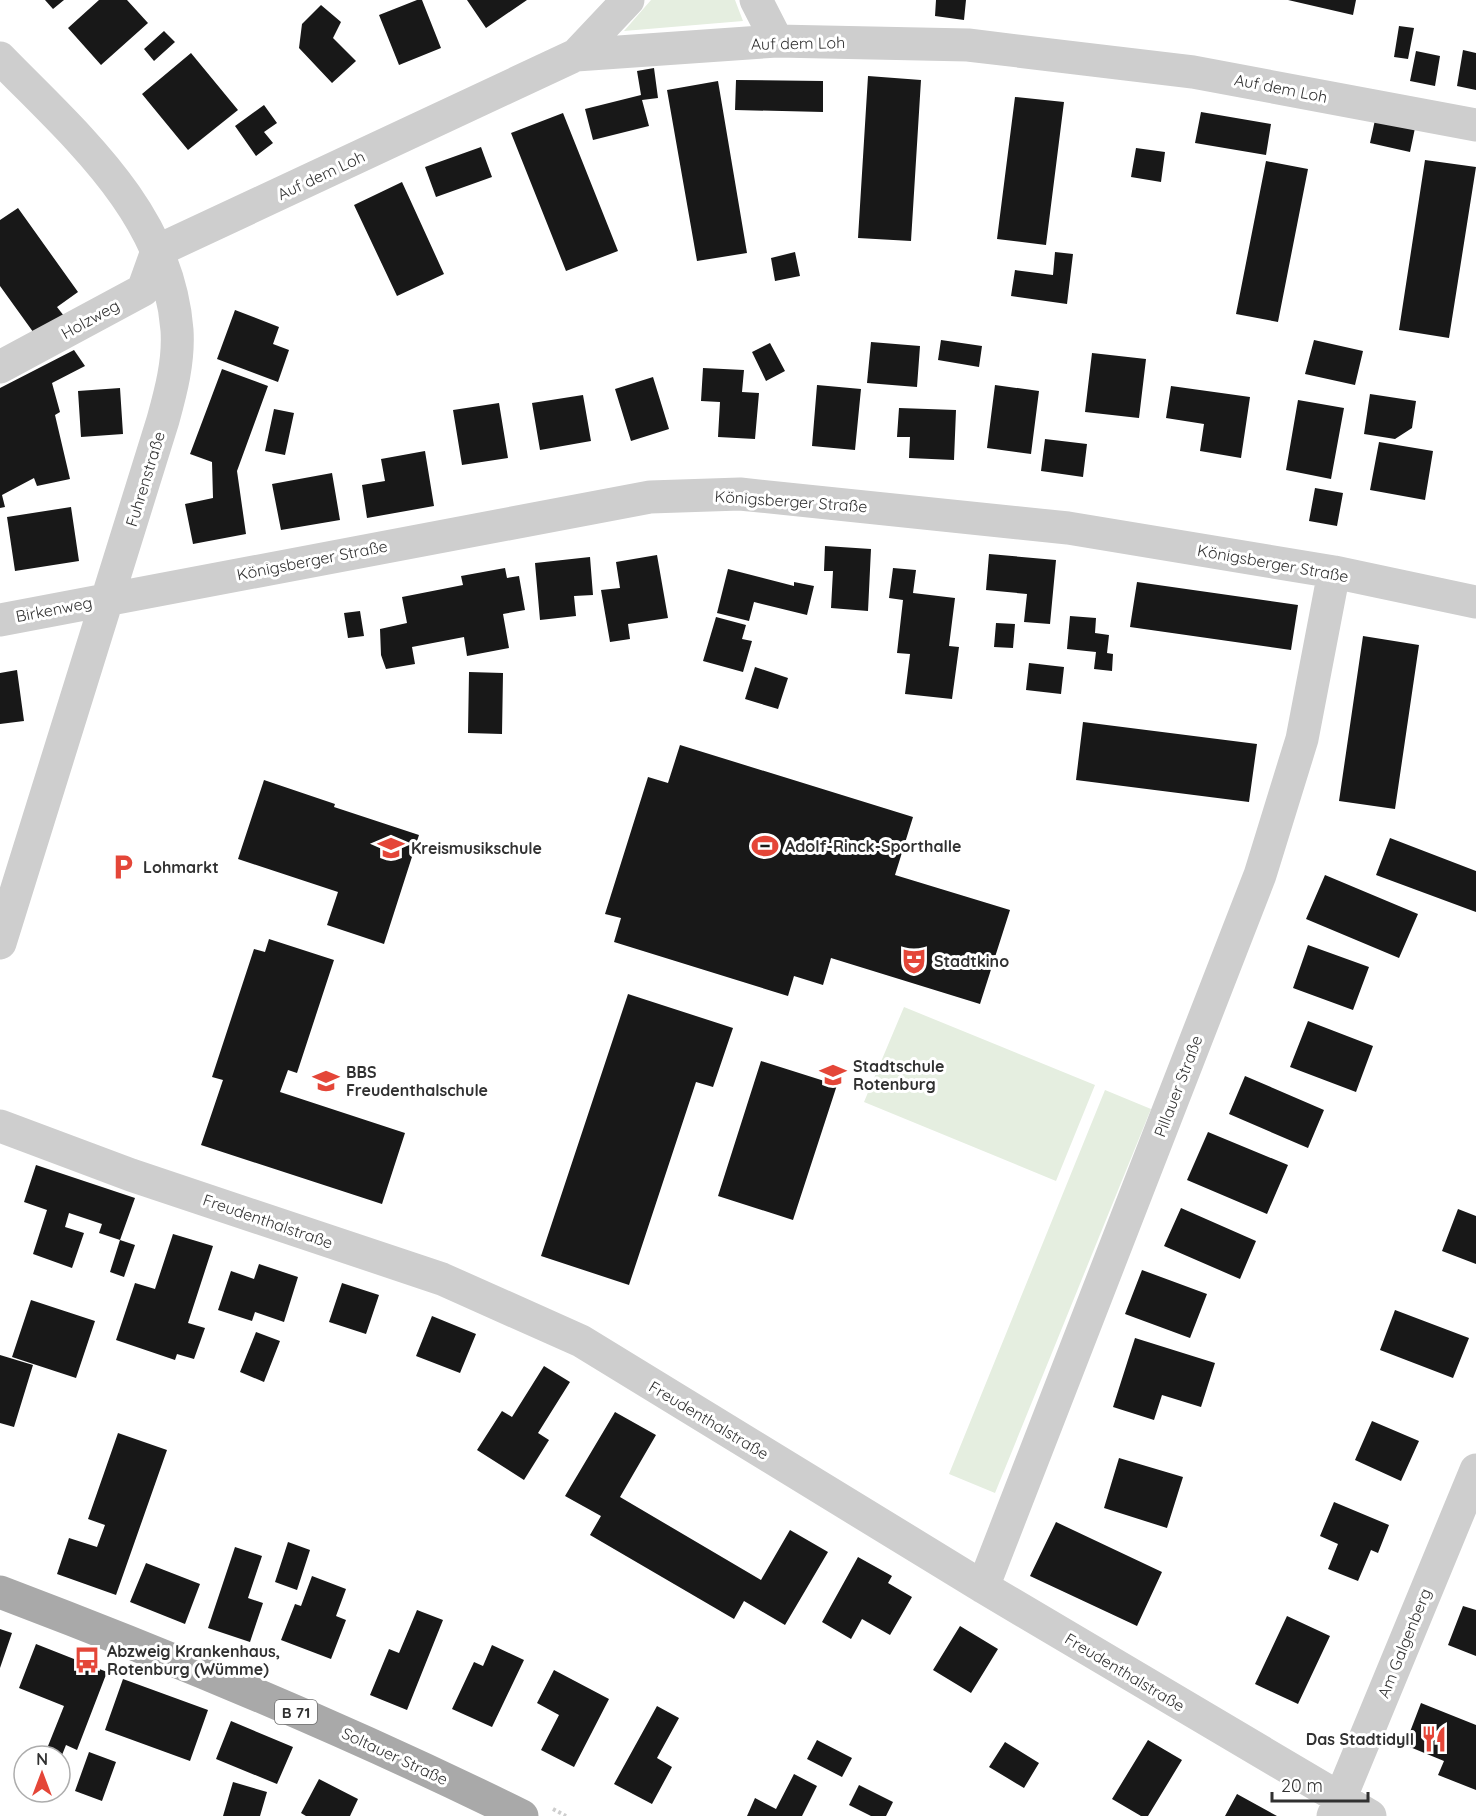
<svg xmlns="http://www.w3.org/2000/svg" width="1476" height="1816" viewBox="0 0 1476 1816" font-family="Quicksand,sans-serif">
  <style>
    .green { fill: #e5eee0 }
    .building { fill: #181818 }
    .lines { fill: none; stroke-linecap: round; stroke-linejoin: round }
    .path { stroke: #cecece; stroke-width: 4; stroke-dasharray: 3 3; stroke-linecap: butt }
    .minor { stroke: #cecece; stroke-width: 33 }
    .major { stroke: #a9a9a9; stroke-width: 33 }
    .labels { text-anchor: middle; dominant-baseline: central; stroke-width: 6; stroke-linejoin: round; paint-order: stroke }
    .shield { fill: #fff; stroke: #6f6f6f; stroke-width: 1.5 }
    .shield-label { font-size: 15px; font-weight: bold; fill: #313131 }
    .street-label { font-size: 16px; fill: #313131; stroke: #fff }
    .poi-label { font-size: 16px; font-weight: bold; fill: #313131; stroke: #fff; text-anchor: start }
  </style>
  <rect width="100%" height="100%" fill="#fff"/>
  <path class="green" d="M651,0H735L743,21L624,31Z
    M904,1007L1095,1085L1056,1181L864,1102Z
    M1105,1090L1151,1109L995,1493L949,1474Z"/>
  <path class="building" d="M45,0H64L53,9Z
    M99,0H127L148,23L101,65L68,28Z
    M417,0H422L441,48L399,65L379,15Z
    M467,0H527L486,28Z
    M936,0H966L964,20L935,16Z
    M1288,0H1356L1353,15Z
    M321,5L341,22L333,38L356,61L332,83L299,48L302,24Z
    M1399,26L1414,28L1408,59L1394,57Z
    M164,31L175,42L154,61L144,49Z
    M1463,50L1476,53V90L1457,86Z
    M1416,51L1440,56L1435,86L1410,81Z
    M191,53L238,110L188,150L142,94Z
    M654,68L658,98L642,100L649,126L593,140L585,109L641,95L637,71Z
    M868,76L921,80L911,241L858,238Z
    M736,80L823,81V112L735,110Z
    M718,81L747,253L697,261L667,90Z
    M1015,97L1064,102L1046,245L997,239Z
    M264,105L277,123L264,132L273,143L256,156L235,126Z
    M1201,112L1271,124L1266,155L1195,143Z
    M563,113L618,251L566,271L511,133Z
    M1375,120L1415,128L1410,152L1370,143Z
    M481,147L492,177L436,197L425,167Z
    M1136,148L1165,152L1161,182L1131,177Z
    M1425,160L1476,167L1449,338L1399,330Z
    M1266,161L1308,169L1278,322L1236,314Z
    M402,182L444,274L397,296L354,205Z
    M18,208L78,292L57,307L64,316L36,336L0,286V220Z
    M795,252L800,276L775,281L771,258Z
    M1055,252L1073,254L1067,304L1011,296L1015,270L1053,275Z
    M235,310L279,327L273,344L289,350L278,382L217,359Z
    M941,340L982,346L979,367L938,360Z
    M1314,340L1363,351L1355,385L1305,374Z
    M871,342L920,346L917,387L867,383Z
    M770,343L785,371L766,381L752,352Z
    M74,350L85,366L52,383L60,412L55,415L70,479L37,486L34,478L2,495L5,507L0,508V388Z
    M1092,353L1146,359L1139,418L1085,412Z
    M703,368L744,370L742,392L759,393L755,439L718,437L720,402L701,401Z
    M222,369L268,386L237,471L246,534L193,544L185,504L213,498L212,462L190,454Z
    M653,377L669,429L631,441L615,389Z
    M817,385L861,389L855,450L812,446Z
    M995,385L1039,391L1031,454L987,448Z
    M1171,386L1250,397L1241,458L1200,451L1204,424L1166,418Z
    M120,388L123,434L81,437L78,391Z
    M1370,394L1416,401L1412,428L1395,439L1364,434Z
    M583,395L591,441L540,450L532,403Z
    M1298,400L1344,408L1331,479L1286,470Z
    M499,403L508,458L462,465L453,410Z
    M899,408L956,410L954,460L909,458L910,437H897Z
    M274,409L294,413L285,455L265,451Z
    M1045,439L1087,444L1083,477L1041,471Z
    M1379,442L1433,451L1425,500L1370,490Z
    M425,451L434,506L367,518L362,485L385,481L381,459Z
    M332,473L340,520L281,530L272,484Z
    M1315,488L1343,493L1337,526L1309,521Z
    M71,507L79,561L15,571L7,517Z
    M825,546L871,549L868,611L831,608L833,571H824Z
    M989,554L1056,560L1050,624L1024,622L1027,594L986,590Z
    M657,555L668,618L628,624L630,639L610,642L601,590L620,588L616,562Z
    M590,557L593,595L574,596L576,616L540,620L535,563Z
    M505,568L507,578L519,576L525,610L503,614L509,648L467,656L464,637L412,647L415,664L386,669L381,655L380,629L407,623L402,597L463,585L461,576Z
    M893,568L916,570L913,593L955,598L949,646L959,647L952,699L905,694L910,654L897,653L903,600L889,598Z
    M728,569L794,586V582L814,586L807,615L754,602L749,621L717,613Z
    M1137,582L1298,605L1291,650L1130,627Z
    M360,611L364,636L348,638L344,613Z
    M1070,616L1096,618L1095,633L1109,635L1107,653L1113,654L1112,671L1094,669L1096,652L1067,649Z
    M716,617L746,625L742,639L752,641L743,672L703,661Z
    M996,623L1015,624L1013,648L994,647Z
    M1363,636L1419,645L1395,809L1339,801Z
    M1029,663L1064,667L1061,694L1026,690Z
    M755,667L788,678L778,709L745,699Z
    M17,670L24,721L0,724V673Z
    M469,672L503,673L502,734L468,733Z
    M1083,722L1257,744L1249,802L1076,780Z
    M680,745L913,817L895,875L1010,910L980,1004L831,958L823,985L794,976L788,996L614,942L621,918L605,914L648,777L668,783Z
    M264,780L335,804L334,807L419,835L384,944L327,925L338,892L238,859Z
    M1390,838L1476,871V912L1376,875Z
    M1325,875L1418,914L1399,958L1306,919Z
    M269,939L334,960L297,1073L288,1070L280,1092L405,1133L382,1204L201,1145L223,1080L212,1077L254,949L265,952Z
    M1308,945L1369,967L1353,1010L1293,988Z
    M628,994L733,1028L713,1087L696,1082L629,1285L541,1256Z
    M1308,1021L1373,1046L1356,1092L1290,1067Z
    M761,1061L837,1085L793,1220L718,1196Z
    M1245,1076L1324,1110L1308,1148L1229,1114Z
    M1208,1132L1288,1165L1267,1214L1187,1180Z
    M36,1165L135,1198L120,1240L99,1233L102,1224L69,1213L65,1227L84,1233L72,1268L33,1254L47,1210L24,1202Z
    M1181,1208L1256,1241L1240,1279L1164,1246Z
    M1458,1209L1476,1216V1264L1442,1251Z
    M173,1234L213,1246L188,1323L205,1328L194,1359L177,1354L175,1360L116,1340L135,1283L155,1289Z
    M120,1240L135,1245L124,1277L110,1272Z
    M259,1264L298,1277L284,1322L255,1312L252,1321L218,1310L231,1271L254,1279Z
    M1142,1270L1207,1294L1190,1338L1125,1314Z
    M342,1283L379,1295L366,1334L329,1322Z
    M31,1300L95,1321L76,1378L12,1357Z
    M1395,1310L1469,1338L1453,1378L1380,1350Z
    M432,1316L476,1334L460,1373L416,1356Z
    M256,1332L280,1341L264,1382L240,1372Z
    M1135,1338L1215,1363L1201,1407L1162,1395L1154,1420L1113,1407Z
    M0,1355L33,1365L14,1427L0,1423Z
    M544,1366L570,1382L538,1433L549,1440L524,1480L477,1450L502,1411L512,1417Z
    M615,1412L656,1435L620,1497L761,1580L790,1530L828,1552L785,1625L744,1601L734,1619L590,1535L601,1516L565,1496Z
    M1372,1421L1419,1441L1401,1481L1355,1460Z
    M118,1433L167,1450L116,1595L57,1574L69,1538L97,1547L105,1525L88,1519Z
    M1119,1458L1183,1477L1167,1528L1104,1508Z
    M1334,1502L1389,1525L1378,1553L1371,1550L1358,1581L1328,1569L1338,1544L1320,1536Z
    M1056,1522L1162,1572L1137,1626L1030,1576Z
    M288,1542L310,1550L297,1590L275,1582Z
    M235,1547L262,1556L248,1598L263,1603L250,1642L208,1628Z
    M858,1557L892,1576L888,1583L912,1597L890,1635L862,1619L851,1639L822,1622Z
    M146,1563L200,1584L185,1624L130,1602Z
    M312,1576L346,1589L336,1616L346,1620L331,1659L281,1640L295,1604L301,1606Z
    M1463,1606L1476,1610V1656L1448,1645Z
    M417,1610L443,1620L407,1710L370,1695L389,1649L399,1653Z
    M1287,1616L1330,1636L1298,1704L1255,1684Z
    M960,1626L998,1649L971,1693L933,1670Z
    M0,1629L12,1633L0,1668Z
    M36,1644L107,1672L77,1750L66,1745L60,1760V1756H44L64,1706L19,1688Z
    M492,1645L524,1660L492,1727L452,1709L474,1662L483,1666Z
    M554,1670L609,1699L574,1767L541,1750L559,1715L537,1703Z
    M123,1679L208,1710L190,1761L105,1730Z
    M1421,1703L1476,1725V1790L1438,1775L1444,1761L1405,1745Z
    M657,1706L679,1718L657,1758L672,1767L652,1804L614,1784Z
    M231,1721L293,1747L277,1784L216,1759Z
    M817,1740L852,1758L842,1777L807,1759Z
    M1148,1740L1182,1760L1148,1816H1141L1112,1799Z
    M1005,1742L1039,1763L1024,1788L989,1767Z
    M89,1752L116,1762L102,1801L75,1791Z
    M794,1774L817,1786L802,1816H747L755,1798L776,1809Z
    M319,1779L358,1799L350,1816H306L301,1813Z
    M233,1782L267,1792L260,1816H223Z
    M859,1785L893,1802L886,1816H871L849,1805Z
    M1237,1794L1277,1816H1225Z"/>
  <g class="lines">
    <path class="path" d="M553,1809L566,1816"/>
    <path class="minor" d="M756,0L777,41
      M576,55L628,0
      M0,58C76,136 168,213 177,330C179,361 171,391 163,420L0,943
      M0,367L143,290L157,251L576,55L777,41L968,45L1193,72L1476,125
      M0,620L650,497L740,494L1068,528L1334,572L1476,602
      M0,1126L131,1175L442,1279L581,1341L983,1587L1370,1816
      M983,1587L1260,875L1302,739L1334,572
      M1333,1816L1476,1470"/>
    <path class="major" d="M0,1592C177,1659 352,1732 522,1816"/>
  </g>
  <defs>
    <g id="stadium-bare" transform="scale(2.07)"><path d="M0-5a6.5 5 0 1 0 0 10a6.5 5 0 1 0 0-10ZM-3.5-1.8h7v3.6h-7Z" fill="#e44638" stroke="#fff" stroke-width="2.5" paint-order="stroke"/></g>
    <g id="school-bare" transform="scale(2.07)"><path d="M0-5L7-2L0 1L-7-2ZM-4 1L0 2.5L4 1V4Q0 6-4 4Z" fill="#e44638" stroke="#fff" stroke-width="2.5" paint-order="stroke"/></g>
    <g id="parking-bare" transform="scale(2.07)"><path d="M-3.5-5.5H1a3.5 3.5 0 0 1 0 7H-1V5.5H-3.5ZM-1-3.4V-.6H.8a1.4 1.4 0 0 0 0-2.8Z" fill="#e44638" stroke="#fff" stroke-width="2.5" paint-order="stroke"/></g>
    <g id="theatre-bare" transform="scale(2.07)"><path d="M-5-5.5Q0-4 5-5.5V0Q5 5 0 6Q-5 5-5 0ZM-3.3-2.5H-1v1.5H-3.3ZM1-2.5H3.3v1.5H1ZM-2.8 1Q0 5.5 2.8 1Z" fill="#e44638" stroke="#fff" stroke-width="2.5" paint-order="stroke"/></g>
    <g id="bus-bare" transform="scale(2.07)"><path d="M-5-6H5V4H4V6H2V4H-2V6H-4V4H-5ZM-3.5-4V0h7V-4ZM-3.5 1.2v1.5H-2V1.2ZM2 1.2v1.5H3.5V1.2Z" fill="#e44638" stroke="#fff" stroke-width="2.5" paint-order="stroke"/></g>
    <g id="restaurant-bare" transform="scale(2.07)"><path d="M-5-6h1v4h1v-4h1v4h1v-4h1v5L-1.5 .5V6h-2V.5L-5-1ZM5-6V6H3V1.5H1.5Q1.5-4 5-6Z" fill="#e44638" stroke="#fff" stroke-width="2.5" paint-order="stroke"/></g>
  </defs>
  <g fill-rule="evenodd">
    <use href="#stadium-bare" x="765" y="846"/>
    <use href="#school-bare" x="391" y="848"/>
    <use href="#parking-bare" x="123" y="867"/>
    <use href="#theatre-bare" x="914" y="961"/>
    <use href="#school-bare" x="833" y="1075"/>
    <use href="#school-bare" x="326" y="1081"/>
    <use href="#bus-bare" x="87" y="1660"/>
    <use href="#restaurant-bare" x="1434" y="1739"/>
  </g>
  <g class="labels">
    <rect class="shield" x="275" y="1700" width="42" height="24" rx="4.5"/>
    <g class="shield-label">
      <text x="296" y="1712">B 71</text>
    </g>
    <g class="street-label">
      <text transform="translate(798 43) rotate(-1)">Auf dem Loh</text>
      <text transform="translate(1281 88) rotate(11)">Auf dem Loh</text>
      <text transform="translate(321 175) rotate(-25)">Auf dem Loh</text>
      <text transform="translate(90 319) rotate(-29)">Holzweg</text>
      <text transform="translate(145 479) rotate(-73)">Fuhrenstraße</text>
      <text transform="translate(791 501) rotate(4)">Königsberger Straße</text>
      <text transform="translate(312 560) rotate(-11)">Königsberger Straße</text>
      <text transform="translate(1273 563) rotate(10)">Königsberger Straße</text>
      <text transform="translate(54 609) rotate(-11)">Birkenweg</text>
      <text transform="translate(1178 1086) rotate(-69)">Pillauer Straße</text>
      <text transform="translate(268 1221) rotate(19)">Freudenthalstraße</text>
      <text transform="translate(709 1420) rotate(31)">Freudenthalstraße</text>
      <text transform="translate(1404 1643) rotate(-68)">Am Galgenberg</text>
      <text transform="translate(1125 1672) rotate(31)">Freudenthalstraße</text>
      <text transform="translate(395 1756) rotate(25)">Soltauer Straße</text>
    </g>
    <g class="poi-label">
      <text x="785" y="846">Adolf-Rinck-Sporthalle</text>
      <text x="411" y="848">Kreismusikschule</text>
      <text x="143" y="867">Lohmarkt</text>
      <text x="934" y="961">Stadtkino</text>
      <text x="853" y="1066">Stadtschule<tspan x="853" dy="18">Rotenburg</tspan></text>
      <text x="346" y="1072">BBS<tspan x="346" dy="18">Freudenthalschule</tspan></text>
      <text x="107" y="1651">Abzweig Krankenhaus,<tspan x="107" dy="18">Rotenburg (Wümme)</tspan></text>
      <text x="1414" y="1739" text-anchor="end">Das Stadtidyll</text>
    </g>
  </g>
  <g transform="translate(42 1774)"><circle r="28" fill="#ffffff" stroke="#adadad" stroke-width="1.5"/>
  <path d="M0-4.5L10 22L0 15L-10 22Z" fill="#e44638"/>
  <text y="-9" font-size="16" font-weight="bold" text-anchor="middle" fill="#313131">N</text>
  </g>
  <path d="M1272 1792v9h96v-9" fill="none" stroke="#313131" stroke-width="3"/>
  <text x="1281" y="1792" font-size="18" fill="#313131" stroke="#ffffff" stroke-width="4.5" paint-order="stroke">20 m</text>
</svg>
